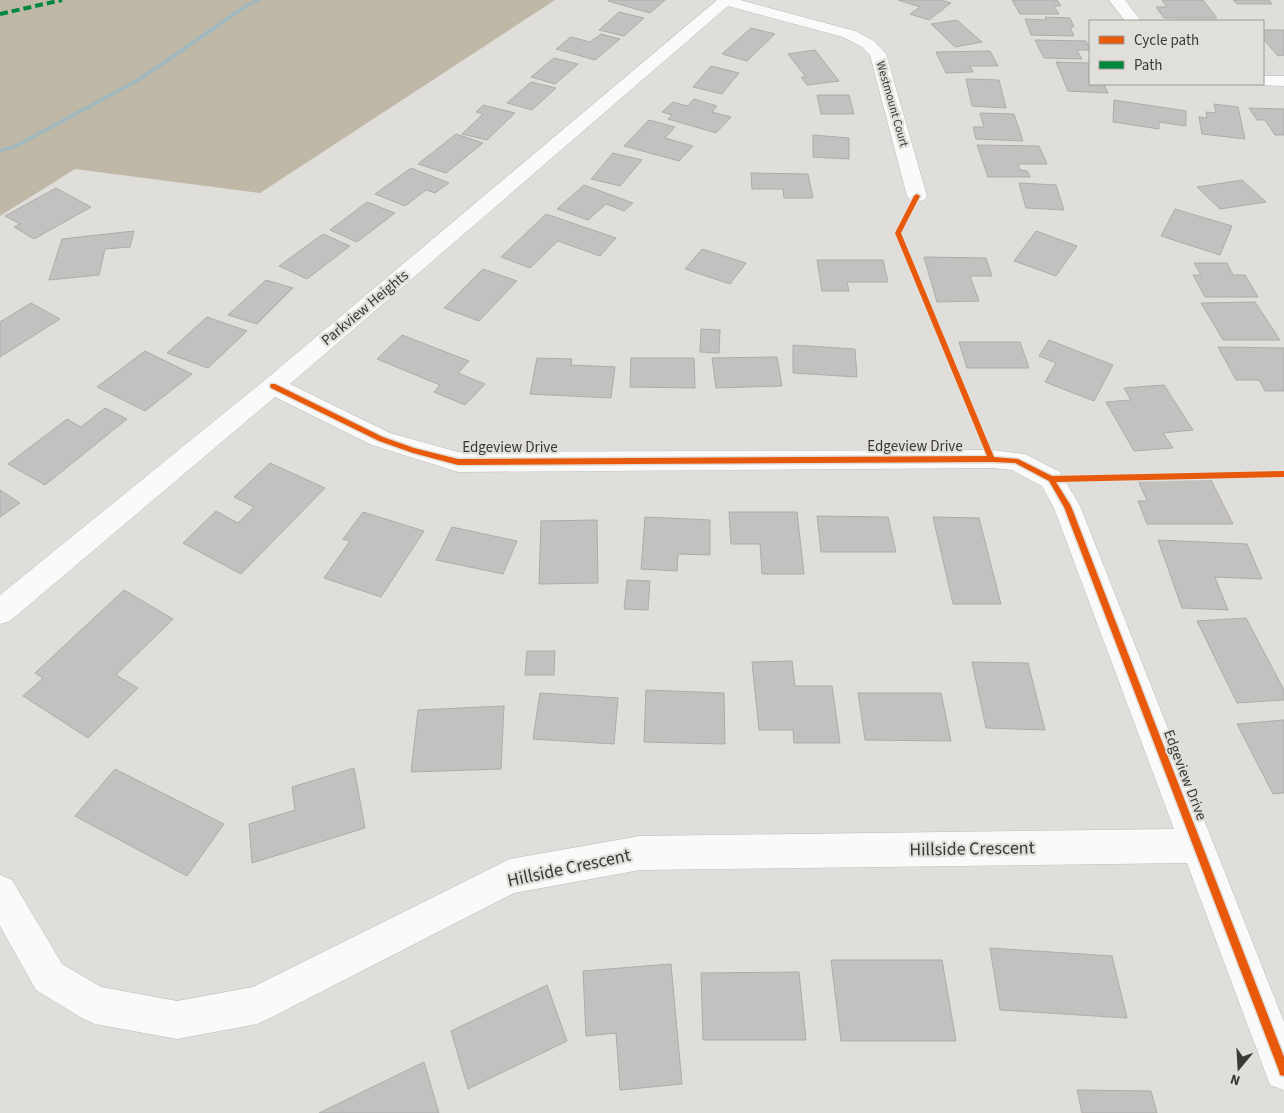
<svg xmlns="http://www.w3.org/2000/svg" width="1284" height="1113" viewBox="0 0 1284 1113" font-family="'Source Sans 3',sans-serif">
  <style>
    .forest { fill: #bfb8a7 }
    .lines { fill: none; stroke-linecap: round; stroke-linejoin: round }
    .stream { fill: #a0b8be; fill-rule: evenodd }
    .building { fill: #c2c1bf; stroke: #aeacab }
    .street-casing { stroke: #bdbbb9; stroke-width: 1 }
    .street { fill: #fafafa; fill-rule: evenodd }
    .quiet { stroke: #00873e; stroke-width: 4; stroke-dasharray: 8 4; stroke-linecap: butt }
    .cycleway-casing { stroke: #e1dfda; stroke-width: 3 }
    .cycleway { fill: #e8590c; fill-rule: evenodd }
    .labels { text-anchor: middle; dominant-baseline: central; stroke-width: 4.5; stroke-linejoin: round; paint-order: stroke }
    .far-street-label { font-size: 12px; fill: #393836; stroke: #e1dfda }
    .street-label { font-size: 15px; fill: #393836; stroke: #e1dfda }
    .near-street-label { font-size: 18px; fill: #393836; stroke: #e1dfda }
  </style>
  <rect width="100%" height="100%" fill="#e0dedb"/>
  <path class="forest" d="M0,0H555L260,193L75,169L0,216Z"/>
  <g class="lines">
    <path class="stream" d="M254,0H262L248,7L142,80L18,147L0,153V149L14,145L138,78L244,5Z"/>
  </g>
  <path class="building" d="M610,0H665L650,13L608,1Z
    M898,0H941L951,3L929,20L910,14L920,7Z
    M1012,0H1057L1061,6H1054L1059,14H1020Z
    M1162,0H1203L1217,18H1164L1156,7H1167Z
    M1233,0H1269L1272,4H1237Z
    M619,12L644,18L624,36L599,30Z
    M1045,17L1070,18L1074,27H1070L1074,36L1031,35L1025,19L1046,20Z
    M957,20L982,42L955,47L931,24Z
    M1175,20H1215L1216,21H1176Z
    M751,28L775,34L747,61L722,54Z
    M1263,30H1284V55L1278,56L1263,39Z
    M601,34L620,39L595,60L556,49L571,37L590,42Z
    M1035,40L1086,41L1090,50H1077L1082,59L1044,58Z
    M815,50L839,81L807,85L801,77H806L788,54Z
    M990,51L998,66H970L973,72L946,73L936,52Z
    M554,58L578,64L555,84L531,77Z
    M1056,62L1090,63V84H1104L1108,93L1068,91Z
    M711,66L739,73L722,94L693,87Z
    M966,79L999,80L1006,108L972,106Z
    M531,82L556,88L532,110L507,103Z
    M817,95H849L854,114H821Z
    M694,99L717,106L712,112L731,117L716,133L668,119L672,115L662,112L673,102L687,106Z
    M1114,100L1186,111V126L1159,122V129L1113,122Z
    M1214,104L1238,107L1245,139L1202,134L1199,117L1207,118L1206,112L1216,113Z
    M483,105L515,113L487,140L462,134L483,114L476,112Z
    M1249,108L1284,109V135H1275L1265,120H1257Z
    M980,113L1014,114L1023,141L976,139L973,127H984Z
    M649,120L675,127L665,138L693,146L679,161L624,146Z
    M456,134L483,143L446,173L418,164Z
    M813,135L849,138V159L813,157Z
    M977,145L1039,146L1047,164H1018L1020,170L1027,171L1030,177H988Z
    M613,153L642,160L620,186L591,179Z
    M411,168L449,183L435,193L426,190L405,206L375,194Z
    M751,173L808,174L813,198H784L783,189H752Z
    M1242,180L1266,202L1220,209L1197,187Z
    M1019,183L1056,185L1064,210L1026,208Z
    M584,185L633,203L624,211L606,204L588,220L557,209Z
    M56,188L91,207L34,239L14,227L20,224L5,216Z
    M367,202L395,213L357,242L330,230Z
    M1175,209L1232,226L1220,255L1161,236Z
    M546,214L616,238L600,256L558,241L530,268L501,257Z
    M134,231L130,247L105,249L99,275L49,280L62,239Z
    M1036,231L1077,246L1056,276L1014,261Z
    M323,234L350,246L307,279L279,266Z
    M702,249L746,263L730,284L685,269Z
    M924,257L986,258L992,276H970L979,301L937,302Z
    M817,260H883L888,282H847L849,291H822Z
    M1194,263H1227L1233,275H1245L1258,297H1205L1193,275H1201Z
    M483,269L517,281L479,321L444,308Z
    M266,280L293,288L257,324L228,315Z
    M1255,302L1280,340H1223L1201,303Z
    M31,303L60,319L0,357V322Z
    M207,317L247,331L208,368L167,353Z
    M701,329L720,330L719,353L700,352Z
    M402,335L469,361L458,373L485,384L465,405L434,392L440,385L377,359Z
    M1049,340L1113,365L1094,401L1045,382L1056,363L1039,356Z
    M959,342H1020L1029,368H967Z
    M793,345L855,349L857,377L793,373Z
    M1218,347L1284,348V391H1265L1259,380H1236Z
    M145,351L192,374L145,411L97,387Z
    M777,357L782,386L716,388L712,358Z
    M537,358L572,359L571,365L615,367L611,398L530,394Z
    M631,358H694L695,388L630,387Z
    M1164,385L1193,430L1163,433L1173,448L1134,451L1106,402L1131,400L1124,388Z
    M105,408L127,419L45,485L8,464L67,419L81,427Z
    M270,463L325,488L241,574L183,543L216,511L238,523L254,507L234,497Z
    M1138,480H1211L1233,524H1147L1138,501H1147Z
    M0,490L20,503L0,517Z
    M363,512L424,531L381,597L324,578L350,541L343,539Z
    M729,512H797L804,574H762L760,544H731Z
    M817,516L888,517L896,552H821Z
    M645,517L710,520V555L678,554L677,571L641,569Z
    M933,517L979,518L1001,604H953Z
    M597,520L598,583L539,584L541,521Z
    M452,527L517,541L503,574L436,560Z
    M1158,540L1247,544L1262,579L1215,577L1228,610L1182,608Z
    M627,580L650,581L648,610L624,609Z
    M124,590L173,619L116,675L138,688L88,738L23,696L43,678L35,673Z
    M1246,618L1284,690V700L1237,703L1197,621Z
    M527,651H555L554,675H525Z
    M792,661L795,686H832L840,743H794L793,730H759L752,662Z
    M972,662L1028,663L1045,730L986,728Z
    M646,690L724,693L725,744L644,742Z
    M540,693L618,698L614,744L533,739Z
    M858,693H941L951,741L865,740Z
    M504,706L501,769L411,772L418,710Z
    M1284,720V793L1273,794L1237,724Z
    M354,768L365,828L252,863L249,824L295,810L292,787Z
    M115,769L224,824L187,876L75,816Z
    M990,948L1112,956L1127,1018L1000,1010Z
    M831,960H942L956,1041H841Z
    M671,964L682,1084L620,1090L616,1033L586,1036L583,971Z
    M799,972L806,1040H703L701,973Z
    M547,985L567,1041L468,1089L451,1031Z
    M424,1062L439,1113H319Z
    M1077,1090L1151,1091L1157,1113H1082Z"/>
  <g class="lines">
    <g class="street-casing">
      <path id="street" d="M717,0H740L855,31L874,41L886,54L927,196L924,200L917,202L910,200L907,196L870,55L862,47L843,37L728,6L290,384L390,433L458,452L992,450L1025,454L1060,472L1080,506L1284,1022V1090L1270,1085L1187,863L640,870L514,893L270,1018L257,1024L177,1039L95,1024L82,1018L36,990L0,926V875L12,880L62,964L101,987L177,1001L253,987L510,859L640,836L1174,829L1054,508L1042,486L1012,470L992,468L458,472L372,445L275,397L10,621L0,624V595L265,380Z
        M1109,0H1125L1141,21H1125Z
        M1263,76H1284V86L1257,85L1263,84Z"/>
    </g>
    <use href="#street" class="street"/>
    <path class="quiet" d="M0,14L62,0"/>
    <g class="cycleway-casing">
      <path id="cycleway" d="M917,194L920,196L901,233L994,457L1018,459L1052,476L1284,471V477L1056,482L1071,506L1284,1057V1076L1280,1075L1279,1071L1064,507L1049,481L1015,463L992,462L458,465L413,453L379,441L271,388L270,386L271,384H275L383,437L414,448L458,459L987,456L895,233L914,196Z"/>
    </g>
    <use href="#cycleway" class="cycleway"/>
  </g>
  <g class="labels">
    <g class="far-street-label">
      <text transform="translate(892 104) rotate(74)">Westmount Court</text>
    </g>
    <g class="street-label">
      <text transform="translate(365 308) rotate(-40)">Parkview Heights</text>
      <text x="915" y="446">Edgeview Drive</text>
      <text x="510" y="447">Edgeview Drive</text>
      <text transform="translate(1185 775) rotate(69)">Edgeview Drive</text>
    </g>
    <g class="near-street-label">
      <text transform="translate(972 849) rotate(-1)">Hillside Crescent</text>
      <text transform="translate(569 868) rotate(-12)">Hillside Crescent</text>
    </g>
  </g>
  <rect x="1089" y="20" width="175" height="65" fill="#e1dfda" stroke="#9e9c98"/>
  <rect x="1099" y="36" width="25" height="8" fill="#e8590c" stroke="#9e9c98"/>
  <text x="1134" y="45" font-size="15" fill="#393836">Cycle path</text>
  <rect x="1099" y="61" width="25" height="8" fill="#00873e" stroke="#9e9c98"/>
  <text x="1134" y="70" font-size="15" fill="#393836">Path</text>
  <g transform="translate(1239 1068) rotate(198)" stroke="#e1dfda" stroke-width="4" paint-order="stroke">
  <path d="M0-4L9 19L0 12L-9 19Z" fill="#393836"/>
  <text y="-8" font-size="14" font-weight="bold" text-anchor="middle" fill="#393836">N</text>
  </g>
</svg>
